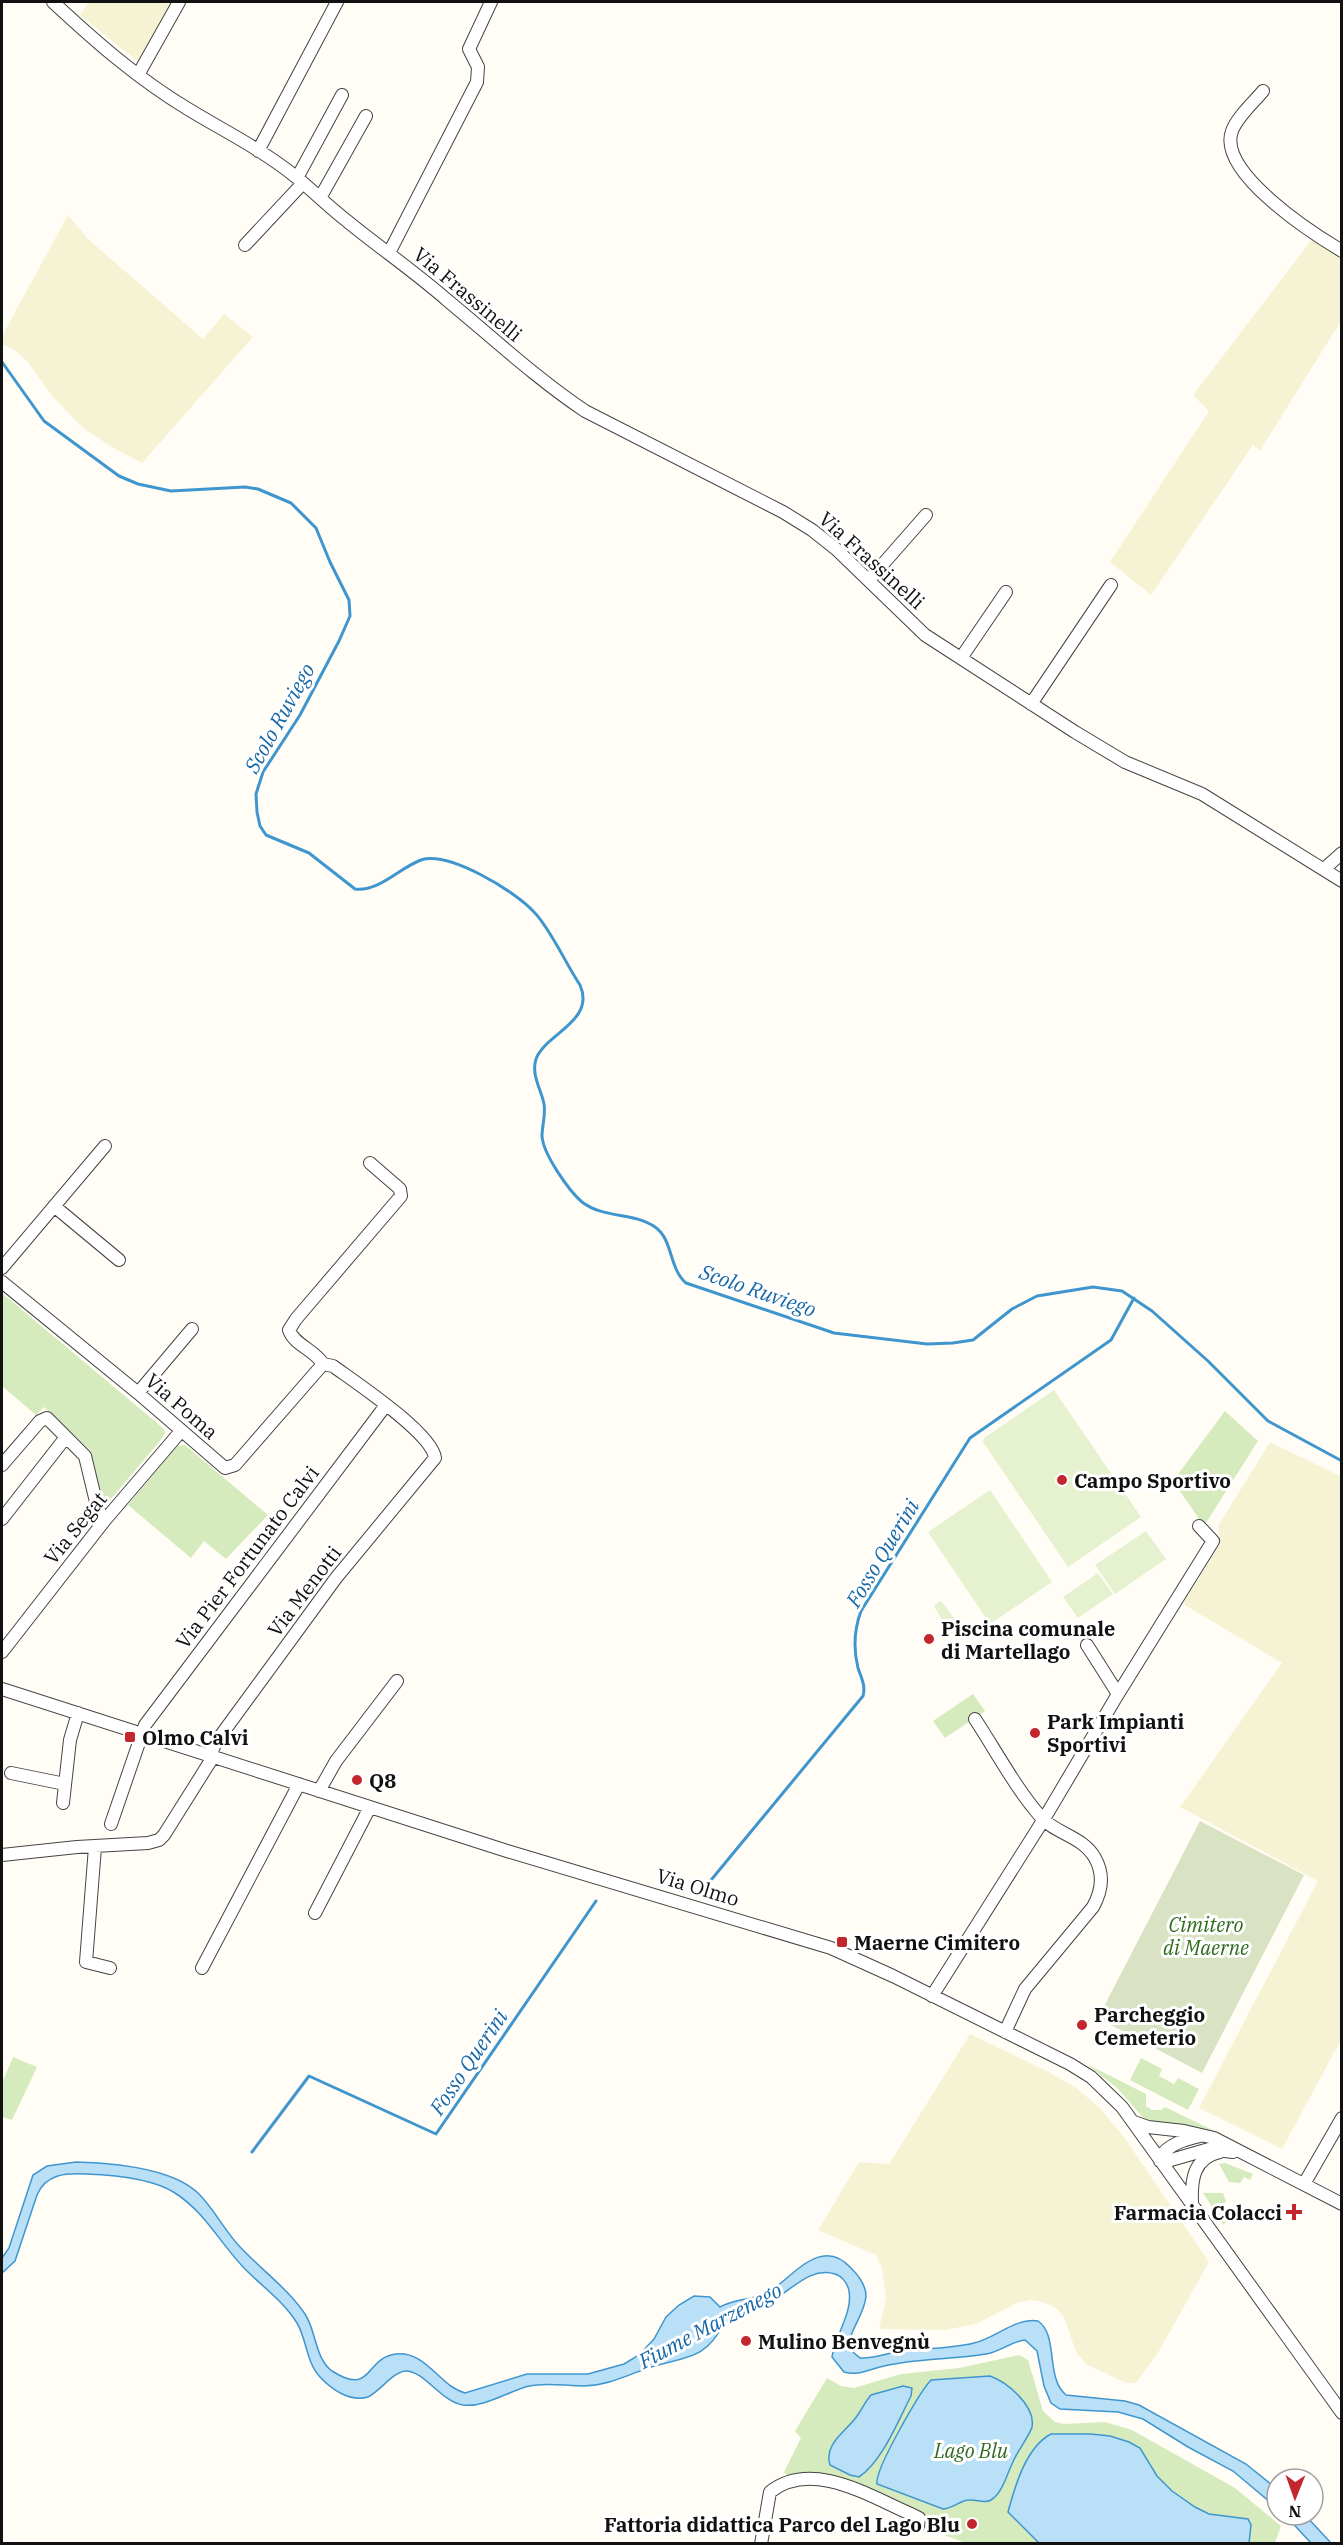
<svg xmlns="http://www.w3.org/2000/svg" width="1343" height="2545" viewBox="0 0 1343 2545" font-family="'IBM Plex Serif',serif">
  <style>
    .farmland { fill: #f6f3d4 }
    .green { fill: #d5ebbd }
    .cemetery { fill: #d9e3c4 }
    .pitch { fill: #e6f2cf }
    .water { fill: #b9e0f7; stroke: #3f96cf; stroke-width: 1.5 }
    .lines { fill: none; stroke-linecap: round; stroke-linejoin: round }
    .stream { stroke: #3f96cf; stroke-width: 3 }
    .minor-casing { stroke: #444; stroke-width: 14 }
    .minor { stroke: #fff; stroke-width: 12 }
    .poi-dot { fill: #c4262e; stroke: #fff; stroke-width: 2 }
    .labels { text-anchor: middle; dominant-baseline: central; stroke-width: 6; stroke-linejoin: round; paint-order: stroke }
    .street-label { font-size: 20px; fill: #111; stroke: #fff }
    .poi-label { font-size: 20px; font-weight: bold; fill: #111; stroke: #fff; text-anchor: start }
    .park-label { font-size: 20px; font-style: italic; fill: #2f6b1f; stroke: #fff }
    .water-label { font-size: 21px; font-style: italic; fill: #1768a6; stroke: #fff }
  </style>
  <rect width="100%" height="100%" fill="#fffdf5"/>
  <path class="farmland" d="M88,2H173L140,63L80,15Z
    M68,215L88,239L203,339L224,314L253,337L142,463L110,446L83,428L53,397L27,361L15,350L2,344V336Z
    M1313,238L1341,255V321L1260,451L1253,445L1151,595L1110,562L1209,411L1193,395Z
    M1270,1442L1342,1477L1341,2040L1282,2149L1199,2108L1318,1881L1180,1807L1282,1663L1183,1604L1220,1544L1218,1526Z
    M970,2034L1049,2072L1076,2088L1099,2107L1124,2137L1209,2262L1159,2351L1136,2383H1126L1086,2364L1076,2352L1064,2317L1056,2308L1043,2302L1030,2300L1017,2303L976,2324L945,2330L879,2329L886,2298L882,2268L876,2255L818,2230L859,2162L889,2164Z"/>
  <path class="green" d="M2,1293L164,1429L165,1433L160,1441L110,1500L105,1501L102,1498L90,1450L44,1407L36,1415L2,1386Z
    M1225,1411L1258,1441L1204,1526L1173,1481Z
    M185,1445L268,1515L226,1559L204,1541L191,1558L128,1505L177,1446Z
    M973,1694L985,1711L945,1738L933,1721Z
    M13,2057L37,2067L12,2120L2,2117V2083Z
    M1141,2058L1162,2069L1159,2076L1174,2084L1178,2078L1199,2089L1188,2110L1130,2080Z
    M1087,2064L1146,2094V2106L1152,2110H1161L1165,2107L1229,2138L1197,2128L1147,2122L1117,2088Z
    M1225,2163L1253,2174L1250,2180L1244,2177L1240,2183L1229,2182L1219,2164Z
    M1203,2193H1223L1226,2201L1222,2209L1230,2214L1224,2225Z
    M1019,2355L1028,2360L1043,2411L1055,2422L1064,2424L1105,2422L1132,2430L1235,2488L1281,2526L1275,2543H966L922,2527L921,2524L828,2477L789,2478L784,2472L801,2438L795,2431L827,2378L841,2386L854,2388L901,2374L959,2368Z"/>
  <path class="cemetery" d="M1200,1821L1304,1875L1202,2073L1098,2018Z"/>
  <path class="pitch" d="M1054,1390L1141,1517L1068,1567L983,1442L984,1438Z
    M990,1490L1052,1582L990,1624L928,1532Z
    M1146,1531L1166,1559L1115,1594L1095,1565Z
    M1098,1573L1113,1594L1078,1618L1063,1597Z
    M939,1601L943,1603L959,1625L957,1633H950L934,1606Z"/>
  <path class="water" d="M76,2162C112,2163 174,2168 200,2195C216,2212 226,2233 242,2249C262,2270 289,2290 305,2314C316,2330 315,2359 332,2371C373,2397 364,2358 396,2354C427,2351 439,2386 465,2393L527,2374H588L624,2364L639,2355L654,2339L666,2317L679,2305L694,2296L710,2297L720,2307C735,2298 754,2300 769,2292C793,2277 821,2235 851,2268C858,2275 866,2286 866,2296C865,2313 851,2328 849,2343L854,2353L860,2358C874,2359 888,2353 901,2351C925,2348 951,2349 974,2343C996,2338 1016,2317 1038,2321C1059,2335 1045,2378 1066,2395L1125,2401L1139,2405L1246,2464L1277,2489V2508L1233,2471L1188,2447L1143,2419L1118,2412L1060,2409L1051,2403L1044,2386L1037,2351L1025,2340C1012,2341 1000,2352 986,2354C951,2360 914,2358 880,2367C868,2370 857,2376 844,2372L832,2357C835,2336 853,2312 849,2291C848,2284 842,2276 835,2274C810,2266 791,2291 770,2302C755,2311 739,2314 724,2323C704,2364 680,2356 645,2369C624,2377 607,2385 584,2386C566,2386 546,2382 529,2386C509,2391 484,2408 463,2405C441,2402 424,2370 405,2371C392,2373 380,2391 368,2397C350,2402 332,2390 320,2377C306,2362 307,2340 297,2323C284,2302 263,2287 246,2270C221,2245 206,2213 175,2193C154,2179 112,2175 86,2174C65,2173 46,2174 37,2195L15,2261L2,2273V2258L9,2248L33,2175L47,2166Z
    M990,2376C1007,2382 1036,2406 1032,2427C1030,2435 1016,2453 1012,2464C1007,2474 1002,2494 991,2500C984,2504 976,2499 969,2500C960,2500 955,2508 943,2509L877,2484C874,2471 919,2393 931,2380Z
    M903,2386L912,2388L911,2396C898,2421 882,2462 859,2477L850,2475L830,2465C823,2444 847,2431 857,2416C862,2409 865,2402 871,2395Z
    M1051,2434H1091L1110,2436L1129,2442L1140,2448L1157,2476L1172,2491L1195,2507L1209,2514L1248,2519L1251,2525L1249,2543H1039L1008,2512C1015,2486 1026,2447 1051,2434Z
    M1285,2515H1305L1331,2543H1311Z"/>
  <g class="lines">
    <path class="stream" d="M2,362L44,421L119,476L138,484L171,491L245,487L258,489L291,503L316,528L330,562L349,600L350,616L339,641L300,715L263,772L256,794L257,812L260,826L266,835L309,853L355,889C379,892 399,868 421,860C449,851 515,891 534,912C550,928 566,964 580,985C596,1021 545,1034 536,1059C531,1075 541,1089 544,1104C546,1114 542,1126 542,1136C543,1154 569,1191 582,1202C604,1219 634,1212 655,1227C673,1239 669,1269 686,1283L834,1333L927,1344L953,1343L973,1340L1012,1309L1037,1296L1093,1287L1122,1291L1152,1311L1208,1361L1268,1421L1342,1461
      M702,1891L863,1696C866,1686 861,1677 858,1668C853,1648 854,1630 861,1611L970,1438L1111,1340L1134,1298
      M252,2152L309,2076L436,2134L596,1901"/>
    <g class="minor-casing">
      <path id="minor" d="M53,2C95,41 138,79 188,109C224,131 263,150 296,177C313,191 329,207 347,221C380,248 415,272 447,300C493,338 536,378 585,411L783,512L812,530L836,549L925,635L1075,732L1125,762L1202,794L1342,881
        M138,75L179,2
        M1263,91C1254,102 1237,117 1232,131C1217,172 1312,233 1342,251
        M258,151L337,2
        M297,178L342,95
        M320,198L366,116
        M245,245L303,183
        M389,253L477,82L478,67L469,49L491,2
        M869,580L926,515
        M961,658L1006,592
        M1031,704L1111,585
        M1324,869L1342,853
        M54,1206L119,1260
        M2,1268L105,1146
        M2,1282L138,1393L225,1468L235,1465L323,1364
        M323,1364C315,1350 294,1345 289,1330L296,1319L401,1196L400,1189L370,1163
        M138,1393L192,1329
        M2,1465L40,1421L47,1418L85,1456L98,1510L105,1520
        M2,1519L66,1437
        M2,1652L105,1520L181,1431
        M2,1689L507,1851L831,1948L893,1976L1070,2064L1091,2077L1122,2107L1342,2413
        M1118,1694L1213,1541L1199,1526
        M975,1719C996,1751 1015,1787 1040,1816C1055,1834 1083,1836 1095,1858C1104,1874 1102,1891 1093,1907L1025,1989L1005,2032
        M210,1756L216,1742L336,1578L435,1458C432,1433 355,1382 333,1366L323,1364
        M11,1773L65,1784
        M319,1791L336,1761L397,1681
        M63,1803L70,1740L78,1713
        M111,1824L145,1725L386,1405
        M95,1847L86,1962L110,1968
        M2,1855L77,1847L148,1843L159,1840L164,1835L213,1757
        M315,1913L370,1807
        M202,1968L299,1784
        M932,1996L1044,1819L1118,1694L1087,1645
        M1134,2122L1148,2127L1184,2131L1214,2138L1342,2204
        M1159,2158C1169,2144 1183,2140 1200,2136
        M1160,2161L1171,2160L1209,2149L1233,2152
        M1304,2184L1342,2118
        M1192,2204C1191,2180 1193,2158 1220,2152
        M761,2544L770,2492C812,2459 869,2496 911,2514L919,2518L918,2526"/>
    </g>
    <use href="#minor" class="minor"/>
  </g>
  <g class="poi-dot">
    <circle cx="1062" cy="1480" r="6"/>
    <circle cx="929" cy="1639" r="6"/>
    <circle cx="1035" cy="1733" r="6"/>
    <rect x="124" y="1731" width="12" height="12" rx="3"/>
    <circle cx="357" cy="1780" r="6"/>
    <rect x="836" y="1936" width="12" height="12" rx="3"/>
    <circle cx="1082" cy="2025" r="6"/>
    <path d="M1291 2203h6v6h6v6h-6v6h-6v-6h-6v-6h6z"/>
    <circle cx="746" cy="2341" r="6"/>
    <circle cx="972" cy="2524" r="6"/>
  </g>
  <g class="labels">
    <g class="street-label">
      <text transform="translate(468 294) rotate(40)">Via Frassinelli</text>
      <text transform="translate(872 560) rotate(42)">Via Frassinelli</text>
      <text transform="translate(182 1406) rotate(41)">Via Poma</text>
      <text transform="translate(75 1528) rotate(-51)">Via Segat</text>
      <text transform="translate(247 1557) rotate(-53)">Via Pier Fortunato Calvi</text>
      <text transform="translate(304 1591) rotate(-53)">Via Menotti</text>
      <text transform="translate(698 1887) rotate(17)">Via Olmo</text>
    </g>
    <g class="poi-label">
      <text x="1074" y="1480">Campo Sportivo</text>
      <text x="941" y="1628">Piscina comunale<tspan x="941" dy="23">di Martellago</tspan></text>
      <text x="1047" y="1721">Park Impianti<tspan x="1047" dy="23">Sportivi</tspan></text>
      <text x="142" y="1737">Olmo Calvi</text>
      <text x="369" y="1780">Q8</text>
      <text x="854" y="1942">Maerne Cimitero</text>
      <text x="1094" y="2014">Parcheggio<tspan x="1094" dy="23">Cemeterio</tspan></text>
      <text x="1282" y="2212" text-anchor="end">Farmacia Colacci</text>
      <text x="758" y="2341">Mulino Benvegnù</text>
      <text x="960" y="2524" text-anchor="end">Fattoria didattica Parco del Lago Blu</text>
    </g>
    <g class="park-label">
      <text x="1206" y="1924">Cimitero<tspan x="1206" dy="23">di Maerne</tspan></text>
      <text x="971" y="2450">Lago Blu</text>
    </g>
    <g class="water-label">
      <text transform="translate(279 718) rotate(-61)">Scolo Ruviego</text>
      <text transform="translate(758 1290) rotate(19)">Scolo Ruviego</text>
      <text transform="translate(882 1553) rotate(-59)">Fosso Querini</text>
      <text transform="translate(468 2062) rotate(-56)">Fosso Querini</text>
      <text transform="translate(710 2325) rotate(-28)">Fiume Marzenego</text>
    </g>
  </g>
  <rect width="1343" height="2545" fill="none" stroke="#111111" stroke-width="6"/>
  <g transform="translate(1295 2497) rotate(181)"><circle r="28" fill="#ffffff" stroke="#a0a0a0" stroke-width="1.5"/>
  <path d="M0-4.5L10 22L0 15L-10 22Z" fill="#c4262e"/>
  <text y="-9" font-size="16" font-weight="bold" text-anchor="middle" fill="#111111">N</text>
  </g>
</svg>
